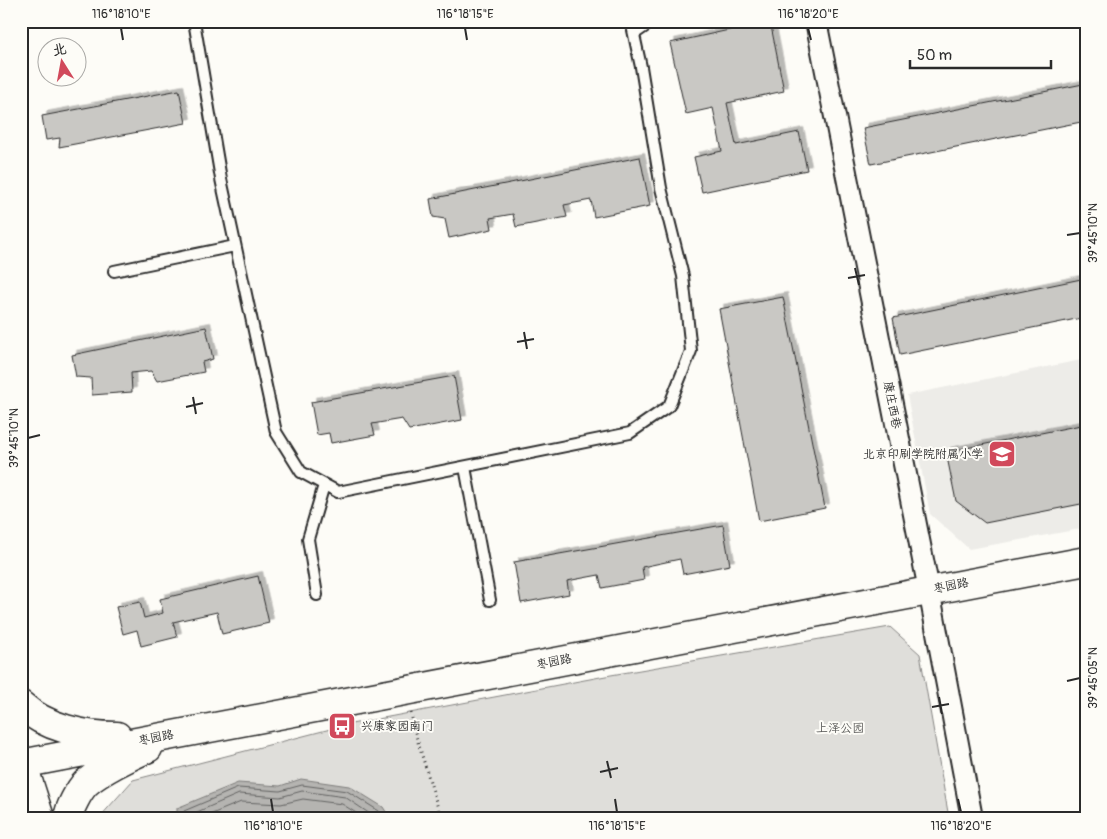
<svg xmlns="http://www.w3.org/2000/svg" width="1107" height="839" viewBox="0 0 1107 839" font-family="Pangolin,'LXGW WenKai TC',sans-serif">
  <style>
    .built { fill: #edece8 }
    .green { fill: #dfdeda; stroke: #858482 }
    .water { fill: #b5b4b1; stroke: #7e7d7b }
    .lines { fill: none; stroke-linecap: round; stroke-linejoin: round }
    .shore { stroke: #626261; stroke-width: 1 }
    .building { fill: #c9c8c4; stroke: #2b2b2b; filter: url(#shadow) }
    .lane-casing { stroke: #2b2b2b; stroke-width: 14 }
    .street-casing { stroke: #2b2b2b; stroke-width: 24 }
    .secondary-casing { stroke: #2b2b2b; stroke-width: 31 }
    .path { stroke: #2b2b2b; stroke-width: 3; stroke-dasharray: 1 4; stroke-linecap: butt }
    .lane { stroke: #fdfcf7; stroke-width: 10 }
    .street { stroke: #fdfcf7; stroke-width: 20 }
    .secondary { stroke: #fdfcf7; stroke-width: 28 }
    .ticks { fill: none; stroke: #2b2b2b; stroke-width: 2 }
    .labels { text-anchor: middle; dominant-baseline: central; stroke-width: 4; stroke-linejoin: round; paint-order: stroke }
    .street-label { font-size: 12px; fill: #2b2b2b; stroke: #fdfcf7 }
    .poi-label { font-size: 12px; fill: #2b2b2b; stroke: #fdfcf7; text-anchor: end }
    .park-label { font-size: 12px; fill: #585857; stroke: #fdfcf7 }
    .neatline { fill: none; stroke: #2b2b2b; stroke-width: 2 }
    .ticks-label { font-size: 12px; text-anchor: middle; fill: #2b2b2b }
  </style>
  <defs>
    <filter id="shadow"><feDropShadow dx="4.5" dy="-4.5" stdDeviation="0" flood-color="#0004"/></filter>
  </defs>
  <rect width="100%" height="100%" fill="#fdfcf7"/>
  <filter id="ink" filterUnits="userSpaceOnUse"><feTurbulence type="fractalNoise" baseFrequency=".02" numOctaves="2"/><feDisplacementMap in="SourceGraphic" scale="10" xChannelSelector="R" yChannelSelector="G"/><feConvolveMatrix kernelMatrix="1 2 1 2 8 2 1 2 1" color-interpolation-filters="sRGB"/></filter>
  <g filter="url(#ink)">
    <path class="built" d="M1086,359V528L969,549L930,514L907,395Z"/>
    <path class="green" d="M890,627L920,654L949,818H99L133,780L346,725L611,675Z"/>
    <path class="water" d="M301,779L349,786L383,807L390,818H177V808L238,783L280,786Z"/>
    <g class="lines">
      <path class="shore" d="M182,818L184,811L238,788L280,791L302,785L347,791L379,811L384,818
        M188,818L190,815L239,794L280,797L302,791L345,797L376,818
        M202,818L241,802L281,804L303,799L342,804L364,818"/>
    </g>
    <path class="building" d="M770,21L784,91L727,103L736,145L799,132L807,170L702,192L694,157L722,151L713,108L686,114L670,43Z
      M1083,84L1086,96V121L871,164L863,128Z
      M179,90L186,123L59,147L60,138L46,140L42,116Z
      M640,157L650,206L594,217L591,200L564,205L567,217L516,227L513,214L490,218L492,229L449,238L445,219L433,217L430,199Z
      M1086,278V317L900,355L893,318Z
      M783,297L825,508L759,521L719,309Z
      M206,327L213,359L202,362L204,372L157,381L151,371L131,373L132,392L92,395L91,378L76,377L72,355Z
      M454,376L462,420L409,430L402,419L372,424L375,435L331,443L329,433L317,435L311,402Z
      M1086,424V503L985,523L956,501L946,452Z
      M723,525L730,565L683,574L680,559L642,567L644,580L602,588L599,575L567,581L569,594L521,603L514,562Z
      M258,576L269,623L222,634L217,612L173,622L177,637L141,646L137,630L123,634L116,607L140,602L144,618L163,613L160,599Z"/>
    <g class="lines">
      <g class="lane-casing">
        <path id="lane" d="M194,21L221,179L276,432L301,472L338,492L630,433L669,406L691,351L683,276L661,188L641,67L631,21
          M634,34L653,21
          M114,271L235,246
          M465,467L490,600
          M317,595L308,539L324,485"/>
      </g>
      <g class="street-casing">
        <path id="street" d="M816,21L929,590L972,818"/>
      </g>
      <g class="secondary-casing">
        <path id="secondary" d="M21,705C46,728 84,736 117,736
          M21,759L40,818
          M21,764L1086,561
          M68,818C69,809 79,790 86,783C100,771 130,756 148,748"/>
      </g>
      <path class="path" d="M411,713L414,729L441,818"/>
      <use href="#lane" class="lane"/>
      <use href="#street" class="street"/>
      <use href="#secondary" class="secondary"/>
    </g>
  </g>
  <path class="ticks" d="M121,28L123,40M465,28L467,40M808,28L811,40M1067,235L1080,233M855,268L859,285M848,278L865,275M524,332L527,349M517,342L534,339M193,397L196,414M186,407L203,403M28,438L40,435M1067,681L1080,678M939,697L942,714M932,707L949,704M607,761L611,778M600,772L618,768M271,799L273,812M615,799L617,812M958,799L961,812"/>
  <defs>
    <g id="school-square" transform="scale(1.4375)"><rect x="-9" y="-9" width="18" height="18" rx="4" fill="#d1495b" stroke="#fdfcf7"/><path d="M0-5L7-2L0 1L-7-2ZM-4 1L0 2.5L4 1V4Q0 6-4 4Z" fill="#fff"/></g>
    <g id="bus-square" transform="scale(1.4375)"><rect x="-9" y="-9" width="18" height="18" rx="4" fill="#d1495b" stroke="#fdfcf7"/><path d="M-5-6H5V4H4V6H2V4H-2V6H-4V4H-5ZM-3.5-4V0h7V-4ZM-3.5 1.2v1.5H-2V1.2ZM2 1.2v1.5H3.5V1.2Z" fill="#fff"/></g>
  </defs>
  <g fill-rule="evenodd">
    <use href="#school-square" x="1002" y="454"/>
    <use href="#bus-square" x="342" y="726"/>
  </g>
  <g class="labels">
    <g class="street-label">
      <text transform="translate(892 405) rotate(79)">康庄西巷</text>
      <text transform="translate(951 586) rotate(-11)">枣园路</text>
      <text transform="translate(554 662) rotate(-11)">枣园路</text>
      <text transform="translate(156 738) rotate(-11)">枣园路</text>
    </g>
    <g class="poi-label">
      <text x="983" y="454">北京印刷学院附属小学</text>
      <text x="361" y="726" text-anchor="start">兴康家园南门</text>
    </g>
    <g class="park-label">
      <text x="840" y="728">上泽公园</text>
    </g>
  </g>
  <rect width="1107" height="839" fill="none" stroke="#fdfcf7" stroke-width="55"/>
  <g transform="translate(62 62) rotate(349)"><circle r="24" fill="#fdfcf7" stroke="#a9a8a5"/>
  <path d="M0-4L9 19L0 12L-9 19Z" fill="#d1495b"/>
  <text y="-8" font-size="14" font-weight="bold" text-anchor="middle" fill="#2b2b2b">北</text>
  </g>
  <path d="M910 60v8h141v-8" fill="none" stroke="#2b2b2b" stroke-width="2.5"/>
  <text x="917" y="60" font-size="15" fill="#2b2b2b" stroke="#fdfcf7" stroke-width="4" paint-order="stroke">50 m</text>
  <rect x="28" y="28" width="1052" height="784" class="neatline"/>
  <g class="ticks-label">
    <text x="121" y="18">116°18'10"E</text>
    <text x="465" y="18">116°18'15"E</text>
    <text x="808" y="18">116°18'20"E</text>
    <text transform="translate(1093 233) rotate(-90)" y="4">39°45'10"N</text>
    <text transform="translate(14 438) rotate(-90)" y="4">39°45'10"N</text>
    <text transform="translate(1093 678) rotate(-90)" y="4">39°45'05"N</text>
    <text x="273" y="830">116°18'10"E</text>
    <text x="617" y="830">116°18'15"E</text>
    <text x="961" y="830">116°18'20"E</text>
  </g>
</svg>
